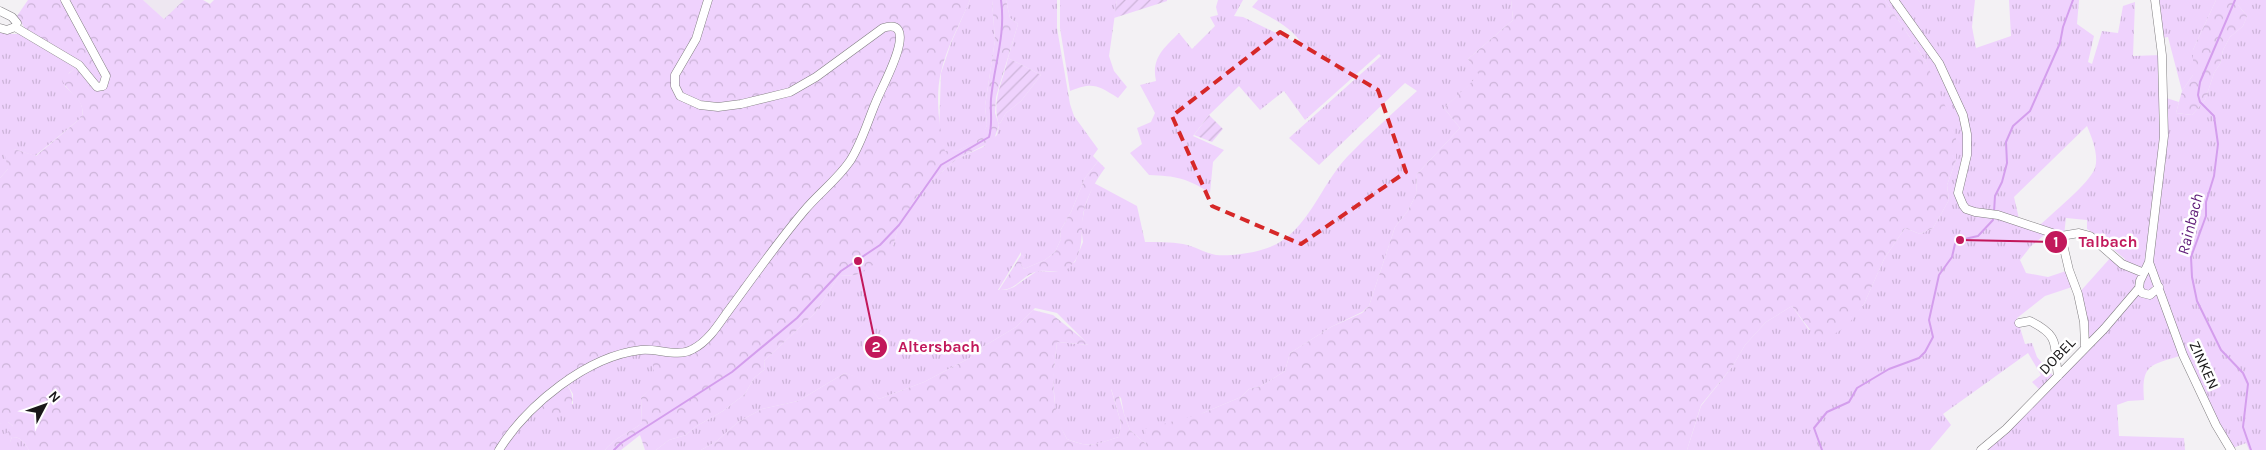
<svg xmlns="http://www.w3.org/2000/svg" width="2266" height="450" viewBox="0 0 2266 450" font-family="Karla,sans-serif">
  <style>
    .built { fill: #eee7f1 }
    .grass { fill: url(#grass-tufts); fill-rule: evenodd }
    .forest { fill: url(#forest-crowns) }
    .garden { fill: url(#garden-furrows) }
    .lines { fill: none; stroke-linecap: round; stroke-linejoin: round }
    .stream { stroke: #d49eed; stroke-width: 2 }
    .minor-casing { stroke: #807e81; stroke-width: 9 }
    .minor { stroke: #fff; stroke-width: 8 }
    .marked { fill: none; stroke: #d62828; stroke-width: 4; stroke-dasharray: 10 6; stroke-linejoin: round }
    .labels { text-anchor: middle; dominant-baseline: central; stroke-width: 5; stroke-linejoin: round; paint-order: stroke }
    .street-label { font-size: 15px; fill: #191819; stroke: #fff }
    .water-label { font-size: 16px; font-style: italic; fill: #5f1b78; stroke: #fff }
    .leader { fill: none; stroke: #c2185b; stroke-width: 2 }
    .callout-dot { fill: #c2185b; stroke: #fff; stroke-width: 2 }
    .mark-label { font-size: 15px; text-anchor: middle; font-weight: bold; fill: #fff }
    .callout-label { font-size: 16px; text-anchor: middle; font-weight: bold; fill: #c2185b; stroke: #fff; stroke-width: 5; stroke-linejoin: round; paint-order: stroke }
  </style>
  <defs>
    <pattern id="grass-tufts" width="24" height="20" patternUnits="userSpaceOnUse" patternTransform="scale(1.25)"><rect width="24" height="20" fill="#efd2fd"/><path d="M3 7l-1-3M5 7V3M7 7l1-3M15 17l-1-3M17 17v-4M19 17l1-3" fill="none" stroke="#ccb4d8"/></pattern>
    <pattern id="forest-crowns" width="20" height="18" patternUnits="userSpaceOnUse" patternTransform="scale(1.25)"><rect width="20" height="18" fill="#efd2fd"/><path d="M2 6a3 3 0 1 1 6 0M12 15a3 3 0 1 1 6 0" fill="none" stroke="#ccb4d8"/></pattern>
    <pattern id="garden-furrows" width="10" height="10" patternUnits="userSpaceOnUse" patternTransform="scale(1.25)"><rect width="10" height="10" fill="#efd2fd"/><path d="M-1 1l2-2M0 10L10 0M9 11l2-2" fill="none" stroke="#ccb4d8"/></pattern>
  </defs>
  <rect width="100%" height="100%" fill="#f3f1f4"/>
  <path class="built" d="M143,0H184L164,19Z"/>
  <path class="grass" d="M970,0H992L995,40L985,106L987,125L982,138L959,150L945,152L939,131L941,73L951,43Z
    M1006,0H1057V28L1070,104L1074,116L1098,149L1093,156L1098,161L1085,178L1071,212L1060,231L1061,239L1055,252L1045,260L1024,269L1021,264V252L998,290H1006L1014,287L1037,271L1058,272L1075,262L1083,242L1081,227L1085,206L1094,183L1137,206L1145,242C1157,242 1171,242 1183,244C1194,246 1205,253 1216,255C1229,256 1248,254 1261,250C1306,239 1318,188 1347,157C1369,134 1393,113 1417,91L1405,83L1319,165L1289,138L1381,56L1379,54L1305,120L1284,91L1260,110L1239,86L1209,115L1193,136L1224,150L1213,162L1210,193C1187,178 1176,176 1149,175L1130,153L1142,144L1137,128L1151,122L1155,113L1140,85L1156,81C1151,58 1164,48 1179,33L1192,49L1215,26L1210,17L1218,15L1216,7L1218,0H1243L1234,16L1243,17L1303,46C1293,27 1271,18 1252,7L1258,0H1511L1513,20L1468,59L1480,75L1444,108L1460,128L1417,174L1416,195L1407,212L1395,227L1369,306L1362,312L1331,327L1290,353L1285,371L1261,386L1249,389L1241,397L1203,413L1146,444L1130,430L1124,414L1121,398L1111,389L1121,423L1119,437C1095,444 1092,449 1067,439L1056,418L1053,378L1057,342L1089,345L1057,313L1035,308L1016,327L981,348L983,351L924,382L879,399L863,380L845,373L798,401L762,409L738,422L717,441L701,450H656L669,440L686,435L695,427L723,411L745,394L754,378L765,369L764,361L815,313L839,276L856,275L893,246L899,225L919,193L930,182L957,159L983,147L997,135L999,125L1006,113L1021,101L1041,75L1008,58L1018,24L1010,18Z
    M1060,0H1117L1109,56L1114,71L1127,87L1118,98C1097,85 1093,82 1070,91L1060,28Z
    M1885,0H1975L1972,27L1976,48L2011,36L2009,0H2079L2077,24L2094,36L2088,62L2092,64L2102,31L2118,33L2123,6L2135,2L2133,56L2162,55L2163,97L2179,102L2176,113L2192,115L2205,100L2214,73L2220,64L2223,50L2230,37L2243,26L2247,16L2238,5V0H2266V450H2249L2246,443L2230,449L2183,355C2151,365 2141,363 2144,400L2128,401L2117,405L2119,436L2184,438L2185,450H1976L2008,424L2041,391L2032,382L2041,375L2028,353L1943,414L1951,425L1930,450H1687L1701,406L1732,367L1745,345L1766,322L1792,306L1809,330L1857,312L1864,304L1884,259L1905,228L1920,234L1933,228L1949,200L1947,185L1956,160L1955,139L1925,60ZM2087,126C2092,138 2099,155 2095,168C2090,183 2050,215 2037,228L2020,223L2014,197ZM2066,218L2087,220V229L2095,234L2125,259L2122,264L2112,256L2078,294L2085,346L2055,378L2037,357L2032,343L2025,344L2017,318L2045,296L2075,286L2069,270L2048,277L2026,273L2020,260L2031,246L2048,232L2064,235Z
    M2158,0H2216L2193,50V75L2182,91L2168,37L2162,38Z
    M0,30L12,34H20L23,32L79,65L69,73L65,86C75,96 85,102 82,117L35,156L14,149L8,169L0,178Z
    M650,350L657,382L641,398L642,423C628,434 618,435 605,450H499L541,401L573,404V394L566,382L592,366Z
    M3,422H8L13,426L10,442L12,437C22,437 24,443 29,450H0V424Z"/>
  <path class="forest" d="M28,0H143L164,19L184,0H203L210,4L214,0H970C960,24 947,46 941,72C935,96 939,128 945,151L959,150L981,138L987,125L985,106L995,40L992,0H1006L1010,18L1018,24L996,97L995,113L999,125L992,145L987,144L957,159L930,182L919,193L899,225L893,246L885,258L856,275L839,276L815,313L764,361L765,369L754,378L745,394L723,411L695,427L686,435L669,440L656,450H645L640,435L621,450H605C618,435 628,434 642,423L641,398L656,382L650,350L623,354L566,383C574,396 575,401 566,414L547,413L541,402L499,450H29C24,443 22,437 12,437L7,448L3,449L2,438L13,426L8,422L0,424V178L8,169L4,151L14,149L36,156L82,117C86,100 69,94 62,80L78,65L23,32L24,27L17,16Z
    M1511,0H1885L1925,60L1951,119L1956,139V160L1947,185L1949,200L1933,228L1920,234L1905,228L1884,259L1864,304L1847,326L1820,343L1792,306L1766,322L1745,345L1732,367L1701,405L1687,450H701L717,441L738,422L762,409L798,401L845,373L863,379L879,399L924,382L983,351L981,348L1016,327L1033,310L1053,315L1090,345L1057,342C1053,377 1049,407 1067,439C1091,449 1095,444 1119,437L1121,423L1111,388L1116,386L1124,414L1130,430L1146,444L1145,429L1203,413L1241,397L1249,389L1261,386L1285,371L1290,353L1331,327L1362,313L1369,306L1395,227L1407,212L1416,195L1417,174L1460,128L1444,108L1479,75L1468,59L1513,20Z
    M2216,0H2238V5L2247,16L2243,26L2230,37L2223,50L2220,64L2214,73L2205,100L2192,115L2176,113L2182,91L2193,75V50Z
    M1098,161L1105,168C1096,180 1090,192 1085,206C1078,230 1089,256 1063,272C1054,272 1044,269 1035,272C1021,277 1015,291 999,290L1023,252L1026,255L1021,264L1024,269L1045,260L1055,252L1061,239L1060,231L1071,212L1085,178Z"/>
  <path class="garden" d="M1117,0H1167V1L1114,18Z
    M1008,58L1041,75L1021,101L1006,113L999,125C991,101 1003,82 1008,58Z
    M1209,115L1223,129L1212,142L1194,135Z"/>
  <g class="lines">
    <path class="stream" d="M2235,0L2200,82L2198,95L2200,102L2214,116L2218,144L2214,176L2206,202V216L2191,257L2192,277L2197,301L2221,350L2243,373L2248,384L2243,427L2251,450
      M1994,212L1995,196L2002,182L2007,163L2006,142L2013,126L2030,111L2060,43L2063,27L2073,0
      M614,450L621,443L732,372L797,318L841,271L880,245L899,225L941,165L989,137C993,125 990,112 991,99C994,65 1006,35 1001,0
      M1822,450L1814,428L1827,412L1849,402L1857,388L1889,369L1919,358L1925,352L1933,337L1929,320L1939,275L1952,257L1955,244L1960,240L1978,236L1993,220V216"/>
    <g class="minor-casing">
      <path id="minor" d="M1894,0L1939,63L1963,115L1967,134V155L1958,193L1963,205L1966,209L1975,212L1998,215L2061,236L2079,233L2090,236L2122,264L2144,273
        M0,11L12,17L17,23L15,27
        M15,27L79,65L97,87L103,86L106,76L65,0
        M0,28L7,30L15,27
        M2061,236L2069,270L2078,294L2084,322L2085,346
        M2149,262L2183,355L2216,425L2231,450
        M2139,288L2142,293L2150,295L2159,287
        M2019,323L2030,321C2062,337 2053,345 2058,376
        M499,450C527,405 587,356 641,350C657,348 678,358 693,349C707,342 717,327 726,314C752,279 776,244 804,211C818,194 837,180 850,161C863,141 869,116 879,95C884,83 921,16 883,28L816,77L790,92L741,104L718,107L700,105L680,96L675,86V75L696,39L708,0
        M1981,450L2006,429L2104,329L2139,288L2140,281L2149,262L2164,136L2162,55L2155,0"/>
    </g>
    <use href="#minor" class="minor"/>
  </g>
  <path class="marked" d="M1280,32L1378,90L1406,172L1301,244L1212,206L1172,116Z"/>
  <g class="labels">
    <g class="street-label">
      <text transform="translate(2057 356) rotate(-46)">DOBEL</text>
      <text transform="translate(2204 365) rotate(66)">ZINKEN</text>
    </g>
    <g class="water-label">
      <text transform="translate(2190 224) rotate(-76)">Rainbach</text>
    </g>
  </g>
  <path class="leader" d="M1960 240L2056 242M858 261L876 347"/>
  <g class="callout-dot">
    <circle cx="1960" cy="240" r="5"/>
    <circle cx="858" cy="261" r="5"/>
    <circle cx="2056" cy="242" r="12"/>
    <circle cx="876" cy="347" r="12"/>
  </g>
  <g class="mark-label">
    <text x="2056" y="247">1</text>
    <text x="876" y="352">2</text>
  </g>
  <g class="callout-label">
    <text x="2108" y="247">Talbach</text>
    <text x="939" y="352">Altersbach</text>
  </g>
  <g transform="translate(45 405) rotate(49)" stroke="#ffffff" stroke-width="4" paint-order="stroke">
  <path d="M0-4L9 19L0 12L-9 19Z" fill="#191819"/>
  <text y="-8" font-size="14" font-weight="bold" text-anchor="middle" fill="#191819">N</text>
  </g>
</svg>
